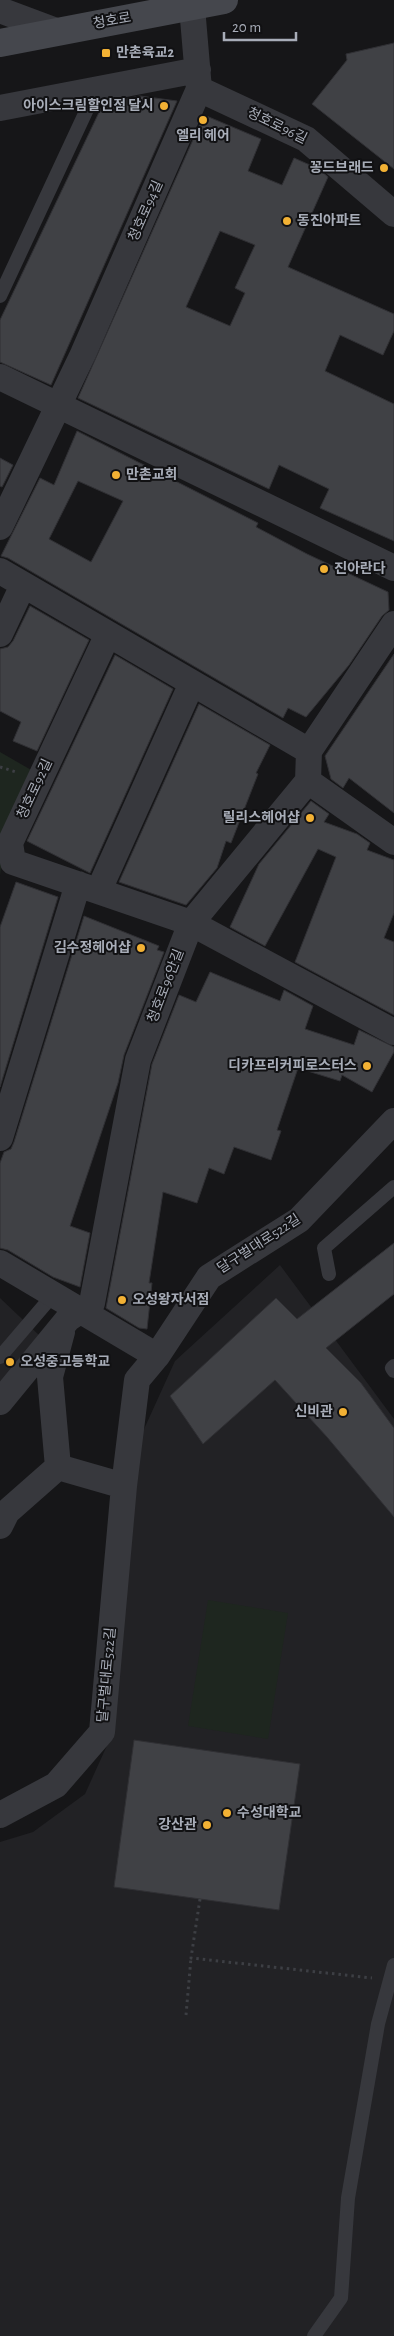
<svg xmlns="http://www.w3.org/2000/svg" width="394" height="2336" viewBox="0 0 394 2336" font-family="'Alegreya Sans','Noto Sans KR',sans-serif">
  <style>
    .built { fill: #222225 }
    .green { fill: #1e261f }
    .building { fill: #404145; stroke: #303034; fill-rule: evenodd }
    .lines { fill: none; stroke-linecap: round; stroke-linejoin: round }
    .path { stroke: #3d3f44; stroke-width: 3; stroke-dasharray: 2.5 4; stroke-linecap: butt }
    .lane { stroke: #37383d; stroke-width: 14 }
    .street { stroke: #37383d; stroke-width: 26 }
    .secondary { stroke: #45474d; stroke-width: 28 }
    .poi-dot { fill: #f2b134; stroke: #111113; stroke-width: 2 }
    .labels { text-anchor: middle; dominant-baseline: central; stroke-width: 4; stroke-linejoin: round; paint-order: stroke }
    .street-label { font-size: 14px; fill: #a8adb8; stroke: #111113 }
    .poi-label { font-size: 14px; font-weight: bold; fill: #a8adb8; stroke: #111113; text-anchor: start }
  </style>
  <rect width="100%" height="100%" fill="#161618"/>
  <path class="built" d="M280,1265L394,1419V2336H0V1842L33,1832L85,1794L114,1730L140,1438L175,1361Z
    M0,1298L41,1337L0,1387Z"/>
  <path class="green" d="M0,752L33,771L4,834L0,876Z
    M208,1600L288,1613L268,1739L188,1726Z"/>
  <path class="building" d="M394,43V169L312,104L347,60L346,54Z
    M140,96L177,101L51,385L0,362V320L103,104Z
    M204,115L261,139L248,171L282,185L294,158L319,169L328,177L288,267L394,314V331L383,355L340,335L325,371L394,404V541L320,508L329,489L279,465L269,489L78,398ZM220,231L255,245L235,288L245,293L230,326L186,307Z
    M77,431L258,523L256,527L307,554L388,592L389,610L382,616L349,665L306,717L288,708L283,718L8,558L1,556L40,478L54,485ZM78,481L123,501L91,562L49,539Z
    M0,458L13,465L2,487L0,486Z
    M30,606L89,640L37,751L13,741L21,722L0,711V649L8,647L13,641Z
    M394,654V813L349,778L343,788L331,779L325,756Z
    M115,655L173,689L90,873L27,841Z
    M199,704L270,745L256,773L258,774L231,843L226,841L217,868L186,905L119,882Z
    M311,801L329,814L324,822L357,834L370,843L367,850L394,860V913L384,938L394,942V1015L295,962L336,857L318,849L265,946L230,927L259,864Z
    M16,882L58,897L0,1087V927Z
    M84,916L159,946L157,950L164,952L124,1055L118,1083L70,1226L90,1233L80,1287L53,1277L8,1250L0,1248V1163L4,1152L11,1149L14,1142Z
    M210,972L280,1001L284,990L313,1006L305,1029L354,1045L359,1030L394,1047V1052L372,1092L342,1075L340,1081L298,1068L277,1130L281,1131L271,1160L234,1147L224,1174L209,1168L197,1203L163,1192L149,1283H152L147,1329L139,1328L106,1308L152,1064L179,995L196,1002Z
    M394,1243V1294L326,1348L361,1383L394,1428V1517L327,1437L275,1380L203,1444L170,1396L276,1298L297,1319Z
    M134,1740L300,1764L279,1910L114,1887Z"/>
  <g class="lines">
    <path class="path" d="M0,767L16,772
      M200,1899L191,1958L372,1978
      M186,2015L191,1958"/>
    <path class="lane" d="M0,296L96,90
      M329,1274L324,1248L394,1187
      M0,1357L53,1295
      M394,1366L392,1368L394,1371
      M314,2336L341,2298L348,2198L378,2024L394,1965"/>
    <path class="street" d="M0,10L56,31
      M199,89L306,139L394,214
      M0,108L198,70
      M0,377L394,568
      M0,527L83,354L199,89L192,7
      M0,571L309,751
      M0,634L23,585
      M108,634L10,843L13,862L191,923L394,1032
      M308,781L394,842
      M99,890L192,683
      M0,1138L78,884
      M0,1263L157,1356L209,1277L299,1220L394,1121
      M0,1402L68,1319L92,1303L138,1060L191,923L308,781L309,751L394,624
      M58,1467L124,1486
      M0,1526L7,1512L58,1467L50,1377L62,1332
      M0,1815L56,1785L102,1732L124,1486L137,1380L157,1356"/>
    <path class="secondary" d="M0,43L224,0"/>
  </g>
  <g class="poi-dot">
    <rect x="101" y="48" width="10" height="10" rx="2.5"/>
    <circle cx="164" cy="106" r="5"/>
    <circle cx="203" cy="120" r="5"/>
    <circle cx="384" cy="168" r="5"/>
    <circle cx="287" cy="221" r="5"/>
    <circle cx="116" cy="475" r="5"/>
    <circle cx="324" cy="569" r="5"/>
    <circle cx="310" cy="818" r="5"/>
    <circle cx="141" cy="948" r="5"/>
    <circle cx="367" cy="1066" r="5"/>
    <circle cx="122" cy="1300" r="5"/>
    <circle cx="10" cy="1362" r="5"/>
    <circle cx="343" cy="1412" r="5"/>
    <circle cx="227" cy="1813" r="5"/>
    <circle cx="207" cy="1825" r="5"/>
  </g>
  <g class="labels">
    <g class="street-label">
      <text transform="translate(112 21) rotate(-10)">청호로</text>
      <text transform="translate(277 126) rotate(26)">청호로96길</text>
      <text transform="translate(146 211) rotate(-66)">청호로94길</text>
      <text transform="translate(35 789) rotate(-65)">청호로92길</text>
      <text transform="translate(166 986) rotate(-69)">청호로96안길</text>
      <text transform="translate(259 1244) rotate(-33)">달구벌대로522길</text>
      <text transform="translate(107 1675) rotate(-85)">달구벌대로522길</text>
    </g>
    <g class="poi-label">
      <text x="116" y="53">만촌육교2</text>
      <text x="154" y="106" text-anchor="end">아이스크림할인점 달시</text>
      <text x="203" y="136" text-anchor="middle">엘리 헤어</text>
      <text x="374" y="168" text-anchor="end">꽁드브래드</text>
      <text x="297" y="221">동진아파트</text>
      <text x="126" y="475">만촌교회</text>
      <text x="334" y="569">진아란다</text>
      <text x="300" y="818" text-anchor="end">릴리스헤어샵</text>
      <text x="131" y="948" text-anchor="end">김수정헤어샵</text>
      <text x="357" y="1066" text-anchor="end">디카프리커피로스터스</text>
      <text x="132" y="1300">오성왕자서점</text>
      <text x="20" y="1362">오성중고등학교</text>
      <text x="333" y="1412" text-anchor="end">신비관</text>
      <text x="237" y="1813">수성대학교</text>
      <text x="197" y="1825" text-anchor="end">강산관</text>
    </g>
  </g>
  <path d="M224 32v8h72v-8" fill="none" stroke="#a8adb8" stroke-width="2.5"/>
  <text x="232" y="32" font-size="15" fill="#a8adb8" stroke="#111113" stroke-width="4" paint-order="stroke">20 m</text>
</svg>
